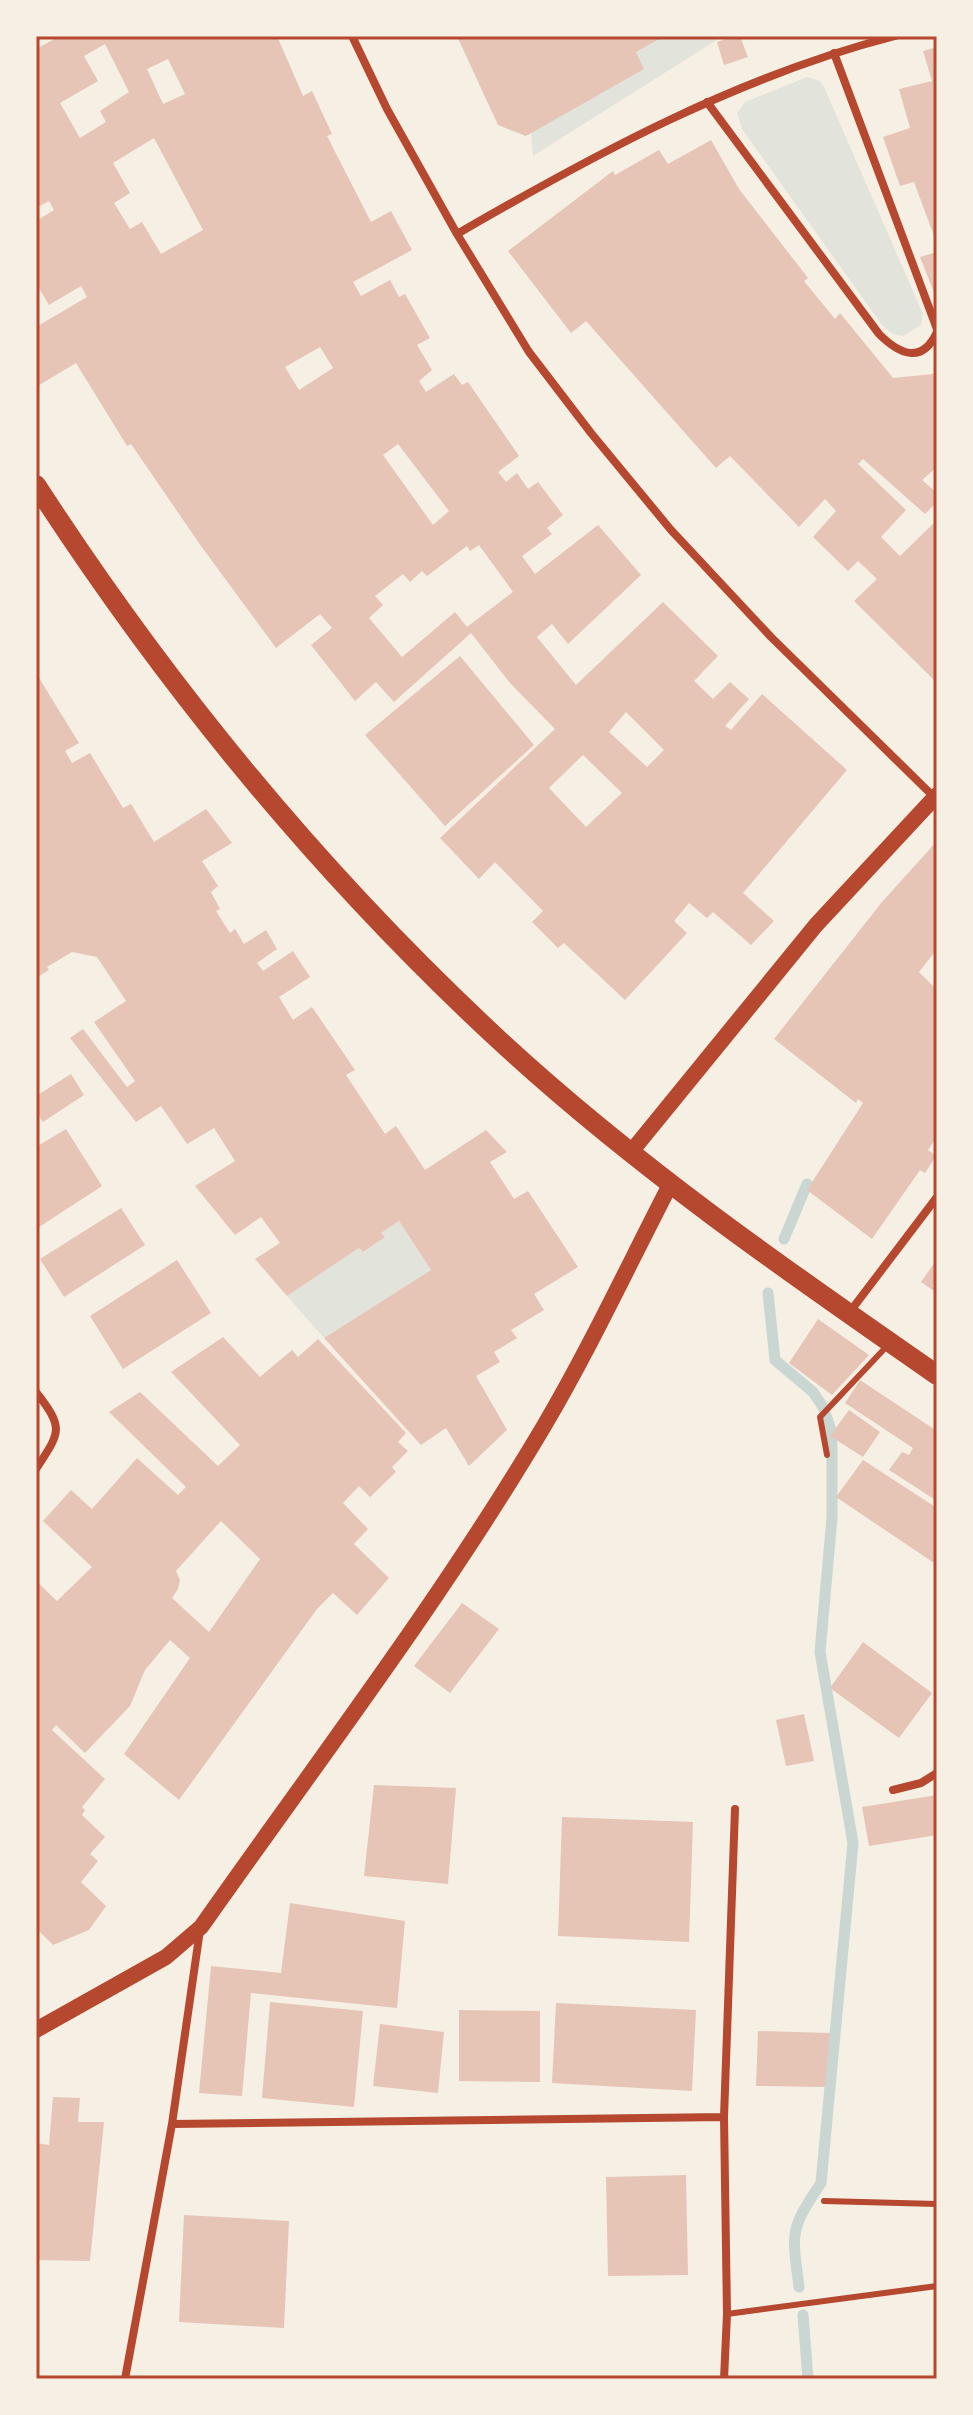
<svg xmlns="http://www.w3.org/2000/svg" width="973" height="2415" viewBox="0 0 973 2415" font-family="Signika,sans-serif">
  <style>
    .green { fill: #e2e4dc }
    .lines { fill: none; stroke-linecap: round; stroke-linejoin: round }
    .stream { stroke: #c9d6d2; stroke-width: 11 }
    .building { fill: #e6c5b7; fill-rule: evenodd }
    .service { stroke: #b5482f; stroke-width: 6 }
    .minor { stroke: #b5482f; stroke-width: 8 }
    .secondary { stroke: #b5482f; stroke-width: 16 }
    .primary { stroke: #b5482f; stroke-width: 20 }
    .neatline { fill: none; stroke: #b5482f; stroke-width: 3 }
  </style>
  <rect width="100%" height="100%" fill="#f6efe4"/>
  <path class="green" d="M665,36H723L533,156L531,132L636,52Z
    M807,77L820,81L824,87L923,314L921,325L903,336L893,334L882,325L742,129L737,113L745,102Z
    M399,1221L431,1270L324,1338L287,1296L359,1248L363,1252L384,1238L381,1233Z"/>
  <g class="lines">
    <path class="stream" d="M784,1239L807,1184
      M768,1293L775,1360L813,1392L823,1407L831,1430L832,1452V1518L820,1652L853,1843L821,2183C789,2231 792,2231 799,2287
      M803,2315L808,2379"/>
  </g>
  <path class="building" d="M60,36H277L303,96L312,91L332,134L327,136L371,222L391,211L412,250L353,282L361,296L390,280L399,297L405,294L430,338L417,345L432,370L419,381L426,392L454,374L462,385L468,382L519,456L498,472L506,482L517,473L528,489L538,482L563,515L547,528L552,534L522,556L535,574L598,525L641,575L568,644L552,624L537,637L576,685L663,602L718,656L694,681L713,699L730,682L749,699L725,726L731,730L762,694L847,770L743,893L774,921L751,945L713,912L707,918L689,903L674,921L687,933L625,1000L564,943L558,948L532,922L543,911L495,862L479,879L440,838L555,729L510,683L471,633L394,702L376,682L355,701L311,645L332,628L320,614L276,648L201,546L131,444L127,446L76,363L36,387V327L87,297L81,286L49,305L36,283V221L54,210L49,201L36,208V49ZM105,44L129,92L100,111L106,122L80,138L60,103L98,81L84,56ZM168,59L185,94L163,104L147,69ZM154,138L203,230L161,254L142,222L130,229L114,203L130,193L113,163ZM320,347L333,368L299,390L285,367ZM398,444L449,511L433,525L383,455ZM479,545L513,592L467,627L455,612L402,657L369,618L383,605L375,596L403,574L410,582L422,571L427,576L467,546L470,551ZM626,712L664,750L647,767L609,732ZM583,755L622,793L586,827L549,788Z
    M457,36H665L636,52L644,69L526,136L498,125Z
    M735,36H740L748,57L724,65L717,42Z
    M937,47V244L914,182L900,186L883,137L910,128L899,89L932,81L923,51Z
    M711,140L739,189L808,278L804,281L835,319L840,313L893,378L933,374L937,369V379L933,374L937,387V467L922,480L937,493V502L925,514L863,459L858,464L906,510L881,537L900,556L937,520L935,681L854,601L877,579L858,561L848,571L813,537L836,511L825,499L799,527L730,456L716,468L586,321L571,333L508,251L613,171L615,175L659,150L668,164Z
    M937,252V300L920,257Z
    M460,656L534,745L445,826L365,735Z
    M36,673L79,743L65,751L72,763L90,753L123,808L131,804L154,842L206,809L232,843L202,861L218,886L211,892L220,909L216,911L230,933L235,929L244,944L266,930L277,949L257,963L263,971L293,951L310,977L279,997L293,1020L312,1007L355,1070L346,1075L385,1134L396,1126L425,1170L486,1130L507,1152L490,1162L514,1199L528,1191L578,1267L534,1294L544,1310L511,1330L517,1338L494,1352L500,1362L476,1376L507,1430L469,1466L446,1428L421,1445L324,1338L431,1270L399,1221L381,1233L385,1237L363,1252L359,1248L287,1296L255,1259L280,1243L261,1217L235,1235L195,1186L235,1161L214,1128L187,1144L161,1106L136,1122L70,1038L83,1029L127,1087L135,1081L94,1022L126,1001L97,957L72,952L47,967L49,970L36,978Z
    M937,841V949L919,972L933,986L937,980V1137L928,1150L936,1156L925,1173L920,1170L872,1239L807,1190L863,1103L858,1099L856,1103L774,1039L882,902Z
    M71,1074L84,1095L43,1122L36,1111V1096Z
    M66,1129L102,1186L36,1229V1147Z
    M121,1208L145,1245L64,1297L40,1259Z
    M937,1259V1293L921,1282Z
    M177,1260L211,1313L123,1369L90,1316Z
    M818,1319L869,1355L832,1395L789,1363Z
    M223,1337L260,1377L292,1350L298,1357L318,1339L406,1433L398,1442L408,1451L392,1467L396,1472L370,1497L359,1486L343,1503L368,1529L354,1544L389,1578L357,1615L333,1593L317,1609L179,1800L124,1754L190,1658L170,1640L145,1670L130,1706L85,1753L56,1725L52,1730L105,1779L82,1807L85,1810L82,1815L105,1837L90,1854L98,1861L81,1882L106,1906L89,1930L53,1945L36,1928V1581L57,1601L92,1567L43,1521L71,1490L92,1509L137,1458L178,1495L186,1487L109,1412L140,1392L218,1466L240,1445L171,1372ZM221,1521L260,1559L209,1632L172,1598L178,1589L180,1580L176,1571Z
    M860,1380L937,1431V1501L889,1470L902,1452L909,1455L913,1448L845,1403Z
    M849,1410L880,1432L863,1457L830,1436Z
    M863,1460L937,1508V1565L836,1497Z
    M462,1603L499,1629L450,1693L414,1666Z
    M863,1642L932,1693L899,1738L830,1688Z
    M804,1714L814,1761L786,1766L776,1720Z
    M374,1785L456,1788L448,1884L364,1876Z
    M937,1795V1835L869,1846L862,1807Z
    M562,1817L693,1822L689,1942L558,1936Z
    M290,1903L405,1921L397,2008L251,1993L242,2096L199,2093L211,1966L281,1973Z
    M270,2002L363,2011L354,2107L262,2098Z
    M556,2003L696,2010L692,2091L552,2083Z
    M459,2010L540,2011V2082L459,2081Z
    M380,2024L444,2032L438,2093L373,2086Z
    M758,2031L830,2033L825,2087L756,2086Z
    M53,2097L80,2098L78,2122H104L90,2261L36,2260V2143L49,2145Z
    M686,2175L688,2275L608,2276L606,2177Z
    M184,2215L289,2221L284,2328L179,2322Z"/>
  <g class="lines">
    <path class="service" d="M827,1455L820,1417L888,1345
      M824,2201L937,2204
      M727,2314L937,2286"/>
    <path class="minor" d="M352,36L387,109L457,234L529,352L591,433L671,530L771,637L934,797
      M834,53L937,329
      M707,102L879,334C899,354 922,365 937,332
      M457,234C595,154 739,76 895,36
      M849,1313L937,1197
      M36,1392C65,1429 60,1432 36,1469
      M893,1790L921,1783L937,1773
      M172,2124L724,2117
      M125,2379L172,2124L200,1930
      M724,2379L727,2314L724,2117L735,1809"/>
    <path class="secondary" d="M631,1152L816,925L937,795
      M36,2030L166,1957L201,1927C317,1762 441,1600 544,1426C590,1348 629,1264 671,1183"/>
    <path class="primary" d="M36,485C167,687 322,876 499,1040C634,1165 787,1271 937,1375"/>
  </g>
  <rect width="973" height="2415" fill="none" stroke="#f6efe4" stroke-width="76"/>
  <rect x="38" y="38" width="897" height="2339" class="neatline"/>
</svg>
